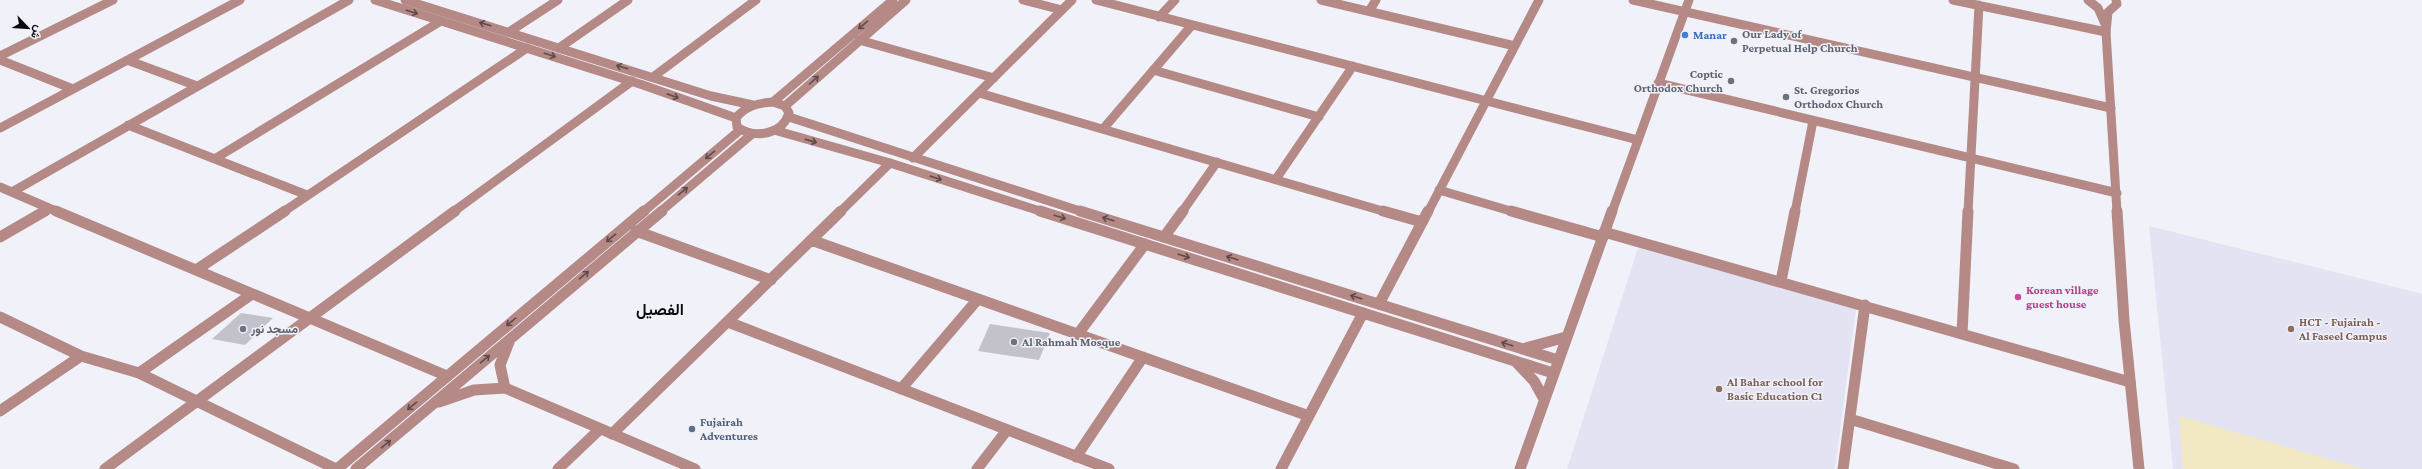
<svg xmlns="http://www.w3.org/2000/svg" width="2422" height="469" viewBox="0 0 2422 469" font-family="'Crimson Pro',Vazirmatn,serif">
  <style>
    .built { fill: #e4e3f4 }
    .sand { fill: #f2e8c3 }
    .building { fill: #c3c2cb }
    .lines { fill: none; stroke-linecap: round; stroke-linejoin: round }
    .minor-far1 { stroke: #b58985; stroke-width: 9 }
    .minor { stroke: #b58985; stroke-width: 11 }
    .tertiary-far1 { stroke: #b58985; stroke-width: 9 }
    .tertiary { stroke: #b58985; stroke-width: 11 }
    .oneway { stroke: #604a4a }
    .shop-dot { fill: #3f7fe0; stroke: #f1f1fa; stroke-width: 1.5 }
    .worship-dot { fill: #6b7280; stroke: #f1f1fa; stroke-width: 1.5 }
    .hotel-dot { fill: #d1479c; stroke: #f1f1fa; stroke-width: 1.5 }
    .education-dot { fill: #8d6e63; stroke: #f1f1fa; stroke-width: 1.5 }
    .service-dot { fill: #5c6f8a; stroke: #f1f1fa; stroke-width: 1.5 }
    .labels { text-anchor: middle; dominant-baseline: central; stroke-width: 3; stroke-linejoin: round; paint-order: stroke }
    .worship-label { font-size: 12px; font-weight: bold; fill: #5b616d; stroke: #f1f1fa; text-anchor: start }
    .shop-label { font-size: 12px; font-weight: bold; fill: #366cbe; stroke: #f1f1fa; text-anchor: start }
    .hotel-label { font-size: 12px; font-weight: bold; fill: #b23c85; stroke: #f1f1fa; text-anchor: start }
    .education-label { font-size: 12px; font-weight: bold; fill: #785e54; stroke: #f1f1fa; text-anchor: start }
    .service-label { font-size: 12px; font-weight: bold; fill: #4e5e75; stroke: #f1f1fa; text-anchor: start }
    .district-label { font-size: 16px; font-weight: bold; fill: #0c0c0f; stroke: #f1f1fa }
  </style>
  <rect width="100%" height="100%" fill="#f1f1fa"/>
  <path class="built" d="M2149,226L2422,294V469H2173Z
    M1638,248L1856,309L1835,469H1567Z"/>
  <path class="sand" d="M2179,416L2364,469H2183Z"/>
  <path class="building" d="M241,313L273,318L245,345L212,339Z
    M990,324L1050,333L1039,360L978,351Z"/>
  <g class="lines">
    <path class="minor-far1" d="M1023,0L1062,10
      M1096,0L1638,140
      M1321,0L1515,46
      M1633,0L2111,108
      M1953,0L2106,32
      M1369,11L1376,0
      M1159,17L1175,0
      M859,40L994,78
      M559,48L628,0
      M0,60L73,89
      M127,60L197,86
      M1153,70L1319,117
      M653,77L756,0
      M1658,83L2117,193
      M979,93L1386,212
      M128,125L307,195
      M0,128L240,0
      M1103,129L1192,25
      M216,158L441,21
      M913,158L1072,0
      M1276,179L1353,66
      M0,187L58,212
      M1439,190L1514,212
      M12,192L349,0
      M43,212L49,208
      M283,212L527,48
      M453,212L632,81
      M840,212L890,163
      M1182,212L1217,162
      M1428,212L1539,0
      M1795,212L1813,121
      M1968,212L1979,5"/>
    <path class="minor" d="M56,211L447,376
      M1383,211L1422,222
      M1511,211L1603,237
      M636,231L771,280
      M1604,232L2130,382
      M0,237L45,211
      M1164,237L1183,211
      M811,240L1309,416
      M196,270L285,211
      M1781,281L1795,211
      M1379,304L1428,211
      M0,317L81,356L139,373L336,469
      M728,322L1109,469
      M1078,334L1145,244
      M1962,334L1968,211
      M139,373L252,294
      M901,389L978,299
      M0,411L81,356
      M1850,419L2014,469
      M612,434L841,211
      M1076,457L1143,357
      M105,469L455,211
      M558,469L600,429
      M977,469L1007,430
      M1281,469L1363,313
      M1843,469L1865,305"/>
    <path class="tertiary-far1" d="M375,0L643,85L736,118
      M405,0L711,96L753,105
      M2088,0L2098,8L2105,24
      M2116,0L2117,4L2108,12L2106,32L2117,212
      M509,32L558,0
      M0,56L113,0
      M773,102L893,0
      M773,102L785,106L789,113C782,135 755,139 737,127L736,118C745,106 758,103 773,102Z
      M785,106L906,0
      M789,117L1083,212
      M774,130L890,163L1043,212
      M643,212L740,130
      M660,212L752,134
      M1612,212L1689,0"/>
    <path class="tertiary" d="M1040,211L1553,373
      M1080,211L1558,360
      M2117,211L2124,320L2139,469
      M1522,349L1566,337
      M1517,363L1534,381L1544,399
      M505,388L500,365L509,342
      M439,402L474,390L505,388L695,469
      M337,469L644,211
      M356,469L662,211
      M1520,469L1612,211"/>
  </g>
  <defs><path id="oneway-shaft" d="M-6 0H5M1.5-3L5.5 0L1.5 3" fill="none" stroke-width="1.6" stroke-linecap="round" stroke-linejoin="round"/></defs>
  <g class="oneway">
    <use href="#oneway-shaft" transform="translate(412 12) rotate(18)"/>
    <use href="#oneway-shaft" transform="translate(485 24) rotate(-163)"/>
    <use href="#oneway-shaft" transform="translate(863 25) rotate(140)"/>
    <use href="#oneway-shaft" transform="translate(550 55) rotate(18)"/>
    <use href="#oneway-shaft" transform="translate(622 67) rotate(-163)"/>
    <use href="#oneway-shaft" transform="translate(814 80) rotate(-42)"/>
    <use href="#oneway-shaft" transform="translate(673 96) rotate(20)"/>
    <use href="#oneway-shaft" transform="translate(811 141) rotate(16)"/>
    <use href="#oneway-shaft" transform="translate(710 155) rotate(140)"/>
    <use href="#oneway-shaft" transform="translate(936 178) rotate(18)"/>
    <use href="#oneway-shaft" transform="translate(683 191) rotate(-40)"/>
    <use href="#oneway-shaft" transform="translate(1060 217) rotate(18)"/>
    <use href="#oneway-shaft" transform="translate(1108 219) rotate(-163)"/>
    <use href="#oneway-shaft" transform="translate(611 238) rotate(140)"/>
    <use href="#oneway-shaft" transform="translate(1184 256) rotate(18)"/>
    <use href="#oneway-shaft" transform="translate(1232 258) rotate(-163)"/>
    <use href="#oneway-shaft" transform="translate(584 275) rotate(-40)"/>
    <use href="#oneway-shaft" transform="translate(1356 297) rotate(-163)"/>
    <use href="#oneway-shaft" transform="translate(511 322) rotate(140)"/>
    <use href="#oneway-shaft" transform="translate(1507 344) rotate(-163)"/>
    <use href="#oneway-shaft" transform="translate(485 359) rotate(-40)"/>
    <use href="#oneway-shaft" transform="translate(412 406) rotate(140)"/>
    <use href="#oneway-shaft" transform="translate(386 444) rotate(-40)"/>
  </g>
  <circle class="shop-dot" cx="1685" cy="35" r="4"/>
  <g class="worship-dot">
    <circle cx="1734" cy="41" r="4"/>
    <circle cx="1731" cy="81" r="4"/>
    <circle cx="1786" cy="97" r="4"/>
    <circle cx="243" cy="329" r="4"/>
    <circle cx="1014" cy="342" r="4"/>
  </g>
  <circle class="hotel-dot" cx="2018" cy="297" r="4"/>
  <g class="education-dot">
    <circle cx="2291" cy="329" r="4"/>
    <circle cx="1719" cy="389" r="4"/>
  </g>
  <circle class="service-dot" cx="692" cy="429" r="4"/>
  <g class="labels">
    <g class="worship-label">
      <text x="1742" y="34">Our Lady of<tspan x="1742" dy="14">Perpetual Help Church</tspan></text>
      <text x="1723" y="74" text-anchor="end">Coptic<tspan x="1723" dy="14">Orthodox Church</tspan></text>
      <text x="1794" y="90">St. Gregorios<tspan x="1794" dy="14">Orthodox Church</tspan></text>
      <text x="251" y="329">مسجد نور</text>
      <text x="1022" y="342">Al Rahmah Mosque</text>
    </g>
    <g class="shop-label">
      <text x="1693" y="35">Manar</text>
    </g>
    <g class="hotel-label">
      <text x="2026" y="290">Korean village<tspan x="2026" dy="14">guest house</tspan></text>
    </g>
    <g class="education-label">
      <text x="2299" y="322">HCT - Fujairah -<tspan x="2299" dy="14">Al Faseel Campus</tspan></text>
      <text x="1727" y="382">Al Bahar school for<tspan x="1727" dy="14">Basic Education C1</tspan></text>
    </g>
    <g class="service-label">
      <text x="700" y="422">Fujairah<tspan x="700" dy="14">Adventures</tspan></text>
    </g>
    <g class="district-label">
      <text x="660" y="309">الفصيل</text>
    </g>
  </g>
  <g transform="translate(28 28) rotate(115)" stroke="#f1f1fa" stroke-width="3" paint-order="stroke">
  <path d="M0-3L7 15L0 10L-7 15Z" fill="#0c0c0f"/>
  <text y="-6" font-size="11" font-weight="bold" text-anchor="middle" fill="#0c0c0f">ش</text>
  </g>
</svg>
